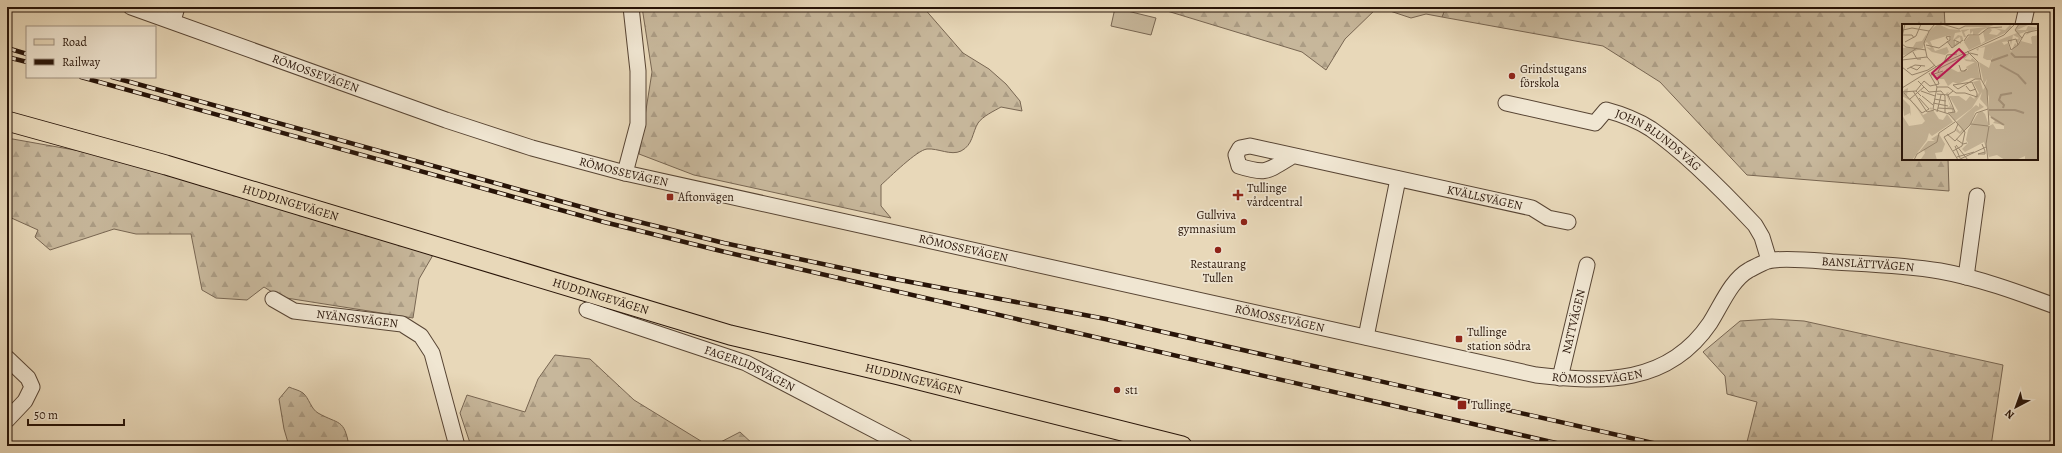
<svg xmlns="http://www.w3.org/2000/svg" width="2062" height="453" viewBox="0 0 2062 453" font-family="Alegreya,serif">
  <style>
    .forest { fill: url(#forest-firs); stroke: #786652 }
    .park { fill: #c7b79b; stroke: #786652 }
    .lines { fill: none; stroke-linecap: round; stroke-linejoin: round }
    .minor-casing { stroke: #584534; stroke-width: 17 }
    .major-casing { stroke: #281408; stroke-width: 21 }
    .minor { stroke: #f0e6d2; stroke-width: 15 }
    .major { stroke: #e8d8b9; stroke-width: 19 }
    .rail-casing { stroke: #281408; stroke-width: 4.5 }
    .rail { stroke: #f0e6d2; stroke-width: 3; stroke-dasharray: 9; stroke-linecap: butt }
    .poi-dot { fill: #8f2418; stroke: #f0e6d2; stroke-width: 1.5 }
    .labels { text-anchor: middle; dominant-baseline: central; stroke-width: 3.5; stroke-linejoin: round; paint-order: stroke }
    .poi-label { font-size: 12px; fill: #281408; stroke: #f0e6d2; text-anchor: start }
    .street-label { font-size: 12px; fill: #281408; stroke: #f0e6d2 }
    .inset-river { fill: none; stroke: #a7957d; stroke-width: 2 }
    .inset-road { fill: none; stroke: #9b8a72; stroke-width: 1 }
    .view { fill: #c2185b; fill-opacity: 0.15; stroke: #c2185b; stroke-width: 2 }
    .inset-edge { fill: none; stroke: #281408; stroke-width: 2 }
  </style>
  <defs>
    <pattern id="forest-firs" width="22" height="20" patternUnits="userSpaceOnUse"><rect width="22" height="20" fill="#c7b79b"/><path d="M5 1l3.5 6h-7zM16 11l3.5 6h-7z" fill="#ab9c84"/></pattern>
  </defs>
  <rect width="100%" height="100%" fill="#e8d8b9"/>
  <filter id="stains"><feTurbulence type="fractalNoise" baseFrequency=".005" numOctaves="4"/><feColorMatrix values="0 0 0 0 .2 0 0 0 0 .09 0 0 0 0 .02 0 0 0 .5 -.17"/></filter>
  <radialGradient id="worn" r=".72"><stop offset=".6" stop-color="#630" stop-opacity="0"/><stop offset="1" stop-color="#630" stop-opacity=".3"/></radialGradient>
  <path class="forest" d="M642,7H923L963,53L989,69L1006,84L1020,101L1022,111L1001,107C994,111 983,116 978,123C972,133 973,145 961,151C951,156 938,148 927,149C917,150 890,177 881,185V206L891,218L694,175L639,154L652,72Z
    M1154,7H1378L1345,39L1326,70L1302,52Z
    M1446,7H1944L1945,25H1903V159H1948L1949,191L1747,175L1660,82L1603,46L1442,17Z
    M7,138L97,154L433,255L419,279L413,318L280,297L264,287L247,300L216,298L202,290L191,234H136L114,229L50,250L35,237L38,230L7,216Z
    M1772,319L1804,321L2003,365L1991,446H1746L1757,402L1727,394L1725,376L1703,352L1740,321Z
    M555,355L590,359L634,400L709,446H471L460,413L467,395L525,412L538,379Z
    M289,387C293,389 299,390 303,393C309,398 311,409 318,413C339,425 344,418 349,446H289L284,429L279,399Z
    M740,432L755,446H713Z"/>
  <path class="park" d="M1378,7H1446L1442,17L1426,14L1411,18Z
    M1115,8L1156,18L1151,35L1111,26Z"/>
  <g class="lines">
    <g class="minor-casing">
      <g id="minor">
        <path id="s1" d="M131,7L446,120L532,148L625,173L1536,375C1603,383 1668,385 1710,323C1721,306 1731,280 1749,270C1755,267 1762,263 1768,261C1782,257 1819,261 1835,262C1870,264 1905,265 1940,271C1979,278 2017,292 2055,306"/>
        <path d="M173,21L177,7"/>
        <path d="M2023,25L2027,7"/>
        <path id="s2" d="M1506,103L1595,123L1606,110C1621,114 1637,120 1651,129C1687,154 1725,193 1755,225L1762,237L1769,260"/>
        <path id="s3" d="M1291,157C1267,171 1267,175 1239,166L1236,155L1240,148L1250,146L1532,208L1548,218L1568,222"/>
        <path d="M625,173L638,124V71L631,7"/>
        <path d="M1966,277L1977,196"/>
        <path id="s4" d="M273,299L294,311L402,324L421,336L432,353L457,446"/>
        <path id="s5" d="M587,310L746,363L905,446"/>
        <path d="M1366,337L1398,179"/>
        <path d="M7,358L28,378L32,387L25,401L7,420"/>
        <path id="s6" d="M1560,378L1587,265"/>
      </g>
    </g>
    <g class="major-casing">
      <g id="major">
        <path id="s7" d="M7,121L166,165L730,335L899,375L1182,446"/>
      </g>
    </g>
    <use href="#minor" class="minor"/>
    <use href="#major" class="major"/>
    <g class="rail-casing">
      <path id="rail" d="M7,48L27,54
        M7,57L27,62
        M81,77L604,222L721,251L1569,446
        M112,77L607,214L724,243L884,277L1106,319L1666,446"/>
    </g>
    <use href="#rail" class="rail"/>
  </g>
  <g class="poi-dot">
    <circle cx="1512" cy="76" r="4"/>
    <path d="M1236 189h4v4h4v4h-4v4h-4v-4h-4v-4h4z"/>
    <rect x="666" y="193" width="8" height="8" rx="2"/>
    <circle cx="1244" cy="222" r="4"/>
    <circle cx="1218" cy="250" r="4"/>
    <rect x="1455" y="335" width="8" height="8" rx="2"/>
    <circle cx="1117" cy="390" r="4"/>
    <rect x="1457" y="400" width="10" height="10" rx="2"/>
  </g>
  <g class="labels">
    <g class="poi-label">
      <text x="1520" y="69">Grindstugans<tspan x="1520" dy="14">förskola</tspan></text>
      <text x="1247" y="188">Tullinge<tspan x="1247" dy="14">vårdcentral</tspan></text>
      <text x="678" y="197">Aftonvägen</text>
      <text x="1236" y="215" text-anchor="end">Gullviva<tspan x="1236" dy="14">gymnasium</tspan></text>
      <text x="1218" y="264" text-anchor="middle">Restaurang<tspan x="1218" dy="14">Tullen</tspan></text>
      <text x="1467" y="332">Tullinge<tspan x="1467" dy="14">station södra</tspan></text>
      <text x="1125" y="390">st1</text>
      <text x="1471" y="405">Tullinge</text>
    </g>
    <g class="street-label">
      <text stroke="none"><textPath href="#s1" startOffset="196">RÖMOSSEVÄGEN</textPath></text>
      <text stroke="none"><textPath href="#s2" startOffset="169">JOHN BLUNDS VÄG</textPath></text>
      <text stroke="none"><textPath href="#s1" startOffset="520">RÖMOSSEVÄGEN</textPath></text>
      <text stroke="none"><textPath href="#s3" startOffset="326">KVÄLLSVÄGEN</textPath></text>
      <text stroke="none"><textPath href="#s7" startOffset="295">HUDDINGEVÄGEN</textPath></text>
      <text stroke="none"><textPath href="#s1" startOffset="868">RÖMOSSEVÄGEN</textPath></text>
      <text stroke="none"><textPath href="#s1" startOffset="1835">BANSLÄTTVÄGEN</textPath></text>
      <text stroke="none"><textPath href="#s7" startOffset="619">HUDDINGEVÄGEN</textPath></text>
      <text stroke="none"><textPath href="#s1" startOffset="1192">RÖMOSSEVÄGEN</textPath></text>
      <text stroke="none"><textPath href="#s4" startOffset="88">NYÄNGSVÄGEN</textPath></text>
      <text stroke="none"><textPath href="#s6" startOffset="58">NATTVÄGEN</textPath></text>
      <text stroke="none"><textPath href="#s5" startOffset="173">FAGERLIDSVÄGEN</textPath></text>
      <text stroke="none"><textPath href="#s1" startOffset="1516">RÖMOSSEVÄGEN</textPath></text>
      <text stroke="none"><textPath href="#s7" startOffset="943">HUDDINGEVÄGEN</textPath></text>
    </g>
  </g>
  <g transform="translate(1902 24)">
    <rect width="136" height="136" fill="#e8d8b9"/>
    <path d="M36,0L47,5L58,6L59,8L53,9L51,16L56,11L60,12L61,15L59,18L58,13L51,17V23L55,17L58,19L52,23L50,24L46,17L49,15L48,11L28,17L33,27L45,23L47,28L43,31L30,28L24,23L29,24L25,18L23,19L27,7ZM84,0H94L80,6L76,10L71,11V7L68,10V5L62,8L64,13H62L59,6L84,3ZM125,0L126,1L115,6H124L126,2L136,4L124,11L126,7L117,10L119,14L116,19L113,17L117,14L111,11L109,22L108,17L100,18L102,21L106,19L109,28L113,19L115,21L119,17L130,20V12H135L136,136H123V132L114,136H103L95,131L87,133L82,118L63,128L60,125L66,119L64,116L66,106L76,89L80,87L83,90L87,102L91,100L94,105H102V101L91,99L93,97L87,91V73L83,62L85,55L82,60L77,38L87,44L91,31L89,36H85L81,34L83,23L77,24L76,27L74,25L115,9L113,7L116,1ZM108,1L110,3L105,8L67,26L62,18L67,12H77L79,20L83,17L81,8L87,4L90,6L87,10L95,11L99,7L92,4L103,6ZM25,9L21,24L0,32V24L11,23L14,18L20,17ZM67,31L62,35L69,36L70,34L75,38L78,55L69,54L56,60L51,58L46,62L42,55H38L34,51L43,47L45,49L44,45L48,44L56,48L66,46L64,43L73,38L64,37L60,33ZM78,56L81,66L83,63L85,66V83L78,75L80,68L70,84L53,97L47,89H50V85L44,84L48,82L44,69L47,68L46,70L47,78L54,89L56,87L47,72H57L64,77L68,72L74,76L72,74L77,69L71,58ZM6,64L5,72L13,80L21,91L31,86L27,85L29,83L37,95L41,96L45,90L51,98L30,112L27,109L25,116L10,136H0V91L7,102L20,100L23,97L11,78L0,72L2,66ZM0,74L8,82L9,92L8,89L2,92ZM77,79L82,83L73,88L69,100L58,110L54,107L55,104L58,108L60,105L54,98L74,81L77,83ZM37,110L43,120L40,128L33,129L35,136H12L19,135L23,129L22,126L17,128L26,117H33L29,115Z" fill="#c7b79b"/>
    <path d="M103,103H105L111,105L107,111L114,115L105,118L102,125L103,119L98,109L104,112L103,107L106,109L109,106Z" fill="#c7b79b"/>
    <path d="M136,11V102L121,97L104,96L98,89L85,54L89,42L123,30L130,20L129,13Z" fill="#c7b79b"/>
    <path class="inset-river" d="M109,29L113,33H136M89,37L106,31M98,41L116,51L124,60M101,84L102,81L97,76L99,71L110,69M87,86H113L122,89M89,93L102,101"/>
    <path class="inset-road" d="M33,0L27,7L22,19L25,33L34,43M40,0L57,5M117,0L113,6L120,14M57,5L63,2H84M1,6L10,4L27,7M0,11H10L12,14M0,13L3,0M45,17L50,24L61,16M62,17L66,11H77L86,4L100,3M3,18L14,12L19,0M0,20L4,23L24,26M24,21L37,24L48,16V12L44,13L46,16M116,21L114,15L106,17L109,26L116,21L123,9L136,6M52,22V16L59,19M65,27L76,38L79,55L85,66L87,101M11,28L15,35H19M0,34L15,24M0,36L25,33M42,39L45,31L55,30M57,41L59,47H62L64,46L65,45L62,47M0,43L10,51M8,43L15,46L19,42M5,45L13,41L23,42M36,48L38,44L68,29L76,31M27,49L35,63L31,85L47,90L63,108L60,122L51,127M10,51L26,46L33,41M29,51L41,47M16,57L27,68L39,67L43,72M51,61L56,65L73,55H79M51,61L70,58M28,62L37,60L35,54M64,62L68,67L74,65M35,63H46L54,69H63L75,73V69L70,58M0,64L37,41L102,11L113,0M11,67L25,88L32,86M14,67L22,57L28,62M19,67L33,72M0,68L14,67L19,72M2,69L20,89L27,85L17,74M35,70L46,71L51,67M46,71L53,88L46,89M20,72L31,81M8,75L22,63M32,75L44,77M31,79L46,82M36,84L52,85M35,88L39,71M43,89V72M56,100L53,107L42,113L56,136M69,100L86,102M62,107L68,101L74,89L86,85M45,110L53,117L62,107M54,115L61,120L65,119M80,120L83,127V130H76L83,128M54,121L66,136M53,122L58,134M55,133L72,128M12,136L15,130L35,118L37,109L53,98M56,136L84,123M86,136L84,120L87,102"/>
    <path class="view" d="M57,25L63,31L35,55L30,49Z"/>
    <rect width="136" height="136" class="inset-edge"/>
  </g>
  <rect width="2062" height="453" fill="none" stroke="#e8d8b9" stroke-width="24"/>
  <rect x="8" y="8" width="2046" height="437" fill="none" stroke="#281408" stroke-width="2"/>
  <rect x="12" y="12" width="2038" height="429" fill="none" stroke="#281408"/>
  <rect x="26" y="26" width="130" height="52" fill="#f0e6d2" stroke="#a09281"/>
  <rect x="34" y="39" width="20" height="6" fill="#e8d8b9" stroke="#a09281"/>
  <text x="62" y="46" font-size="12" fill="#281408">Road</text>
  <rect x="34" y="59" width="20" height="6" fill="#281408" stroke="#a09281"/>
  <text x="62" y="66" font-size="12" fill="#281408">Railway</text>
  <g transform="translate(2016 407) rotate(221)" stroke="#f0e6d2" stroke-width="3" paint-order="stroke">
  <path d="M0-3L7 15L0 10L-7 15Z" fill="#281408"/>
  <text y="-6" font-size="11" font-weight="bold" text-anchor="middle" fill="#281408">N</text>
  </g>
  <path d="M28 419v6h96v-6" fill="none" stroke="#281408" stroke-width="2"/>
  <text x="34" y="419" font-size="12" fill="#281408" stroke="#f0e6d2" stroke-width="3" paint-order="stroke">50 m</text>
  <rect width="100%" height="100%" filter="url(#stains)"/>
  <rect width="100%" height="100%" fill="url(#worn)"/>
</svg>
